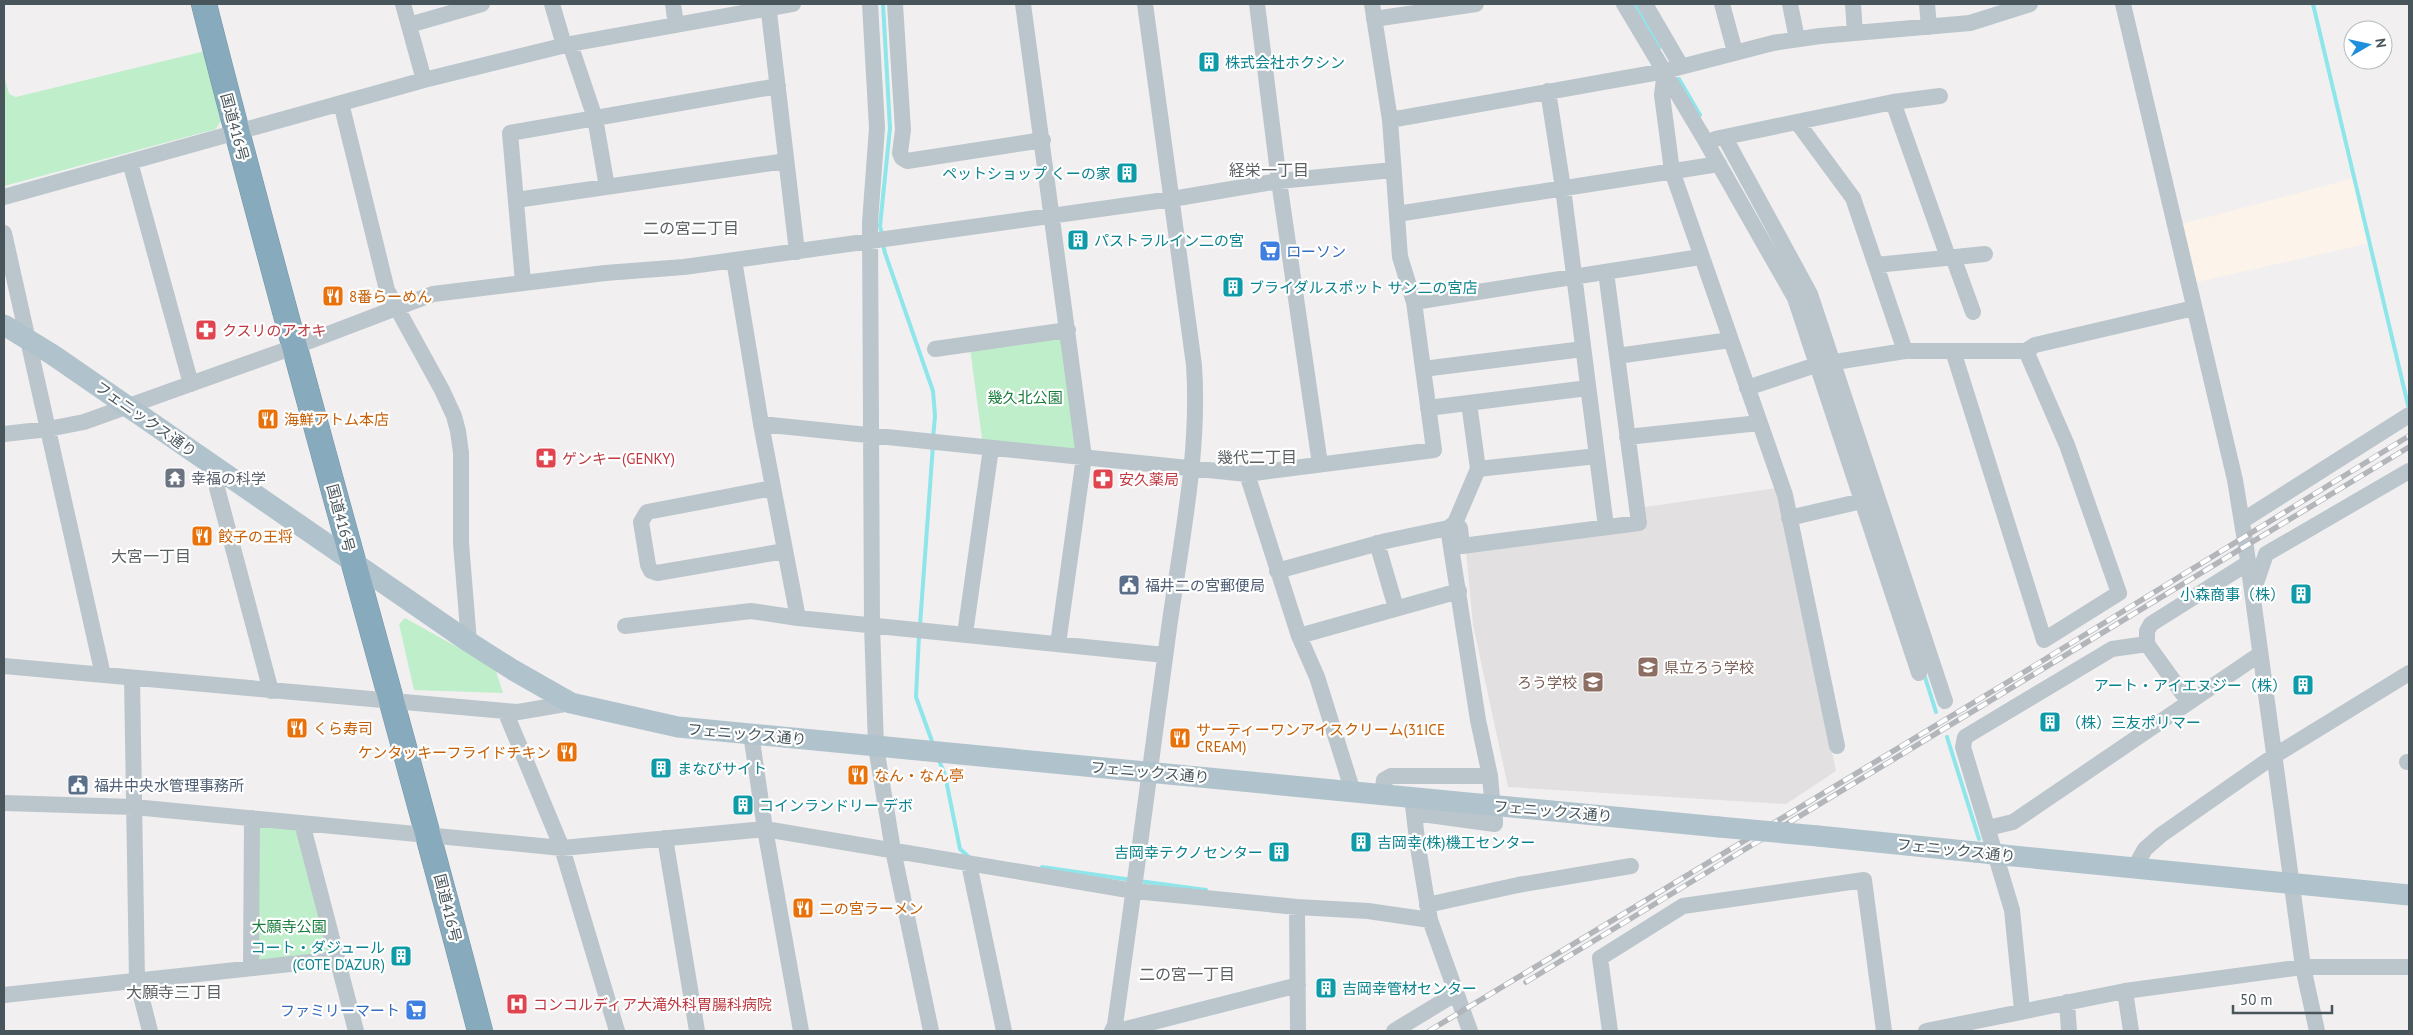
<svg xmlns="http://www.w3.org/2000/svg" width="2413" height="1035" viewBox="0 0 2413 1035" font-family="'PT Sans','Noto Sans JP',sans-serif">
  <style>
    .commercial { fill: #fcf4ea }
    .education { fill: #e3e0e1 }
    .green { fill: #bfeeca }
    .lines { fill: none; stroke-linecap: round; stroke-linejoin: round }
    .stream { stroke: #8ee5ea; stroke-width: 4 }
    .highway-casing { stroke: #7495a8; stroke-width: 26 }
    .minor { stroke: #bbc6cc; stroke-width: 16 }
    .major { stroke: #b0c3cd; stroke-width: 21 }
    .highway { stroke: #88aabd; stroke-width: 25 }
    .rail-casing { stroke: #b2b6ba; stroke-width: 5.5 }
    .rail { stroke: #fff; stroke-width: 4; stroke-dasharray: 11; stroke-linecap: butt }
    .major-bridge { stroke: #b0c3cd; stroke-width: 21 }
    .labels { text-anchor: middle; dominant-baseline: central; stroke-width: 4.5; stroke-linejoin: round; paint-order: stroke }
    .culture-label { font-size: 15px; fill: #0d838f; stroke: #fff; text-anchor: start }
    .street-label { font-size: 15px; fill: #48565c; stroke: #fff }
    .shop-label { font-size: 15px; fill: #366cbe; stroke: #fff; text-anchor: start }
    .food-label { font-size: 15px; fill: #c56008; stroke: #fff; text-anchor: start }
    .health-label { font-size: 15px; fill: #be3a42; stroke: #fff; text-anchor: start }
    .park-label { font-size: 15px; fill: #1a7d3c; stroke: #fff }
    .worship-label { font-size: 15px; fill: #5b616d; stroke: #fff; text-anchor: start }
    .service-label { font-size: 15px; fill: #4e5e75; stroke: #fff; text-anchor: start }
    .education-label { font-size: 15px; fill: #785e54; stroke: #fff; text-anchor: start }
    .neighbourhood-label { font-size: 16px; fill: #5c6164; stroke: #fff }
  </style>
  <rect width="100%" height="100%" fill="#f2eff0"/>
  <path class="commercial" d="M2354,178L2370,243L2188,284L2175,226Z"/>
  <path class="education" d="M1777,488L1836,771L1786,804L1508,787L1473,625L1466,551L1647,524L1645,507Z"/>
  <path class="green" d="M205,51L222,119L216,129L4,186V75L9,94L16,97Z
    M1066,332L1082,455L983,446L970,348Z
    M405,618L495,668L503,693L414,690L399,624Z
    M254,821L300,825L332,950L327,958L253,965Z"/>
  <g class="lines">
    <path class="stream" d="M1635,4L1660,47
      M2313,4L2408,405
      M1679,79L1700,115
      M882,234L880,226L890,128L883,4
      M883,244L885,253L933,391L935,416L933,438
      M920,625L933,445
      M919,635L916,697L933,744
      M1924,674L1936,712
      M1947,737L1979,839
      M938,758L945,775L960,849L969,857
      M1042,867L1132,880
      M1139,881L1206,890"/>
    <g class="highway-casing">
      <path id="highway" d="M204,4C291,348 391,688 480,1031"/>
    </g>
    <path class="minor" d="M403,4L424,80
      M552,4L564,45
      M673,4L676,25
      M768,4L797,252
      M870,4L877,128L870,222L872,625L876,747L893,850L931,1031
      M895,4L903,130L900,153L902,158L907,161L1043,140
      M1023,4L1084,457L1058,644
      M1257,4L1279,181L1320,464
      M1624,4L1705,140L1795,298L1919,673
      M1645,4L1681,66
      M1722,4L1735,52
      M1790,4L1797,39
      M1853,4L1855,33
      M1927,4L1929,27
      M2123,4L2235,480L2246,547L2303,967L2317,1031
      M1374,19L1476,4
      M409,25L482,4
      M570,44L595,118L607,187
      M1665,71L1662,95L1672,171L1785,495L1837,746
      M1548,91L1563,188L1606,527
      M1893,102L1948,257
      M341,103L387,290L442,390L454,416L458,431L461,453V543L469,642
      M1390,120L1665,71L1773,43L1820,36L1970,23L2030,4
      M1797,122L1853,198L1905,351
      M1725,138L1810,294L1945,701
      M1715,139L1893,102L1940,96
      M130,162L191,384
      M4,197L424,80L570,44L793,4
      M516,200L786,161
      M1397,214L1719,164
      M4,233L103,675
      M1953,257L1973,312
      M734,260L761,424L798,618L1165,655
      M1876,265L1985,254
      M523,282L510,133L778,86
      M1414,302L1700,257
      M935,349L1068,330
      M2026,351L2035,345L2194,308
      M1617,356L1730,340
      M1423,369L1583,349
      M1747,388L1816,365L1905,351H2026L2067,445L2119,593L2044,640L1953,351
      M1428,408L1588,388
      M761,424L1247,474L1434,450L1414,302L1400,257L1390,120L1372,4
      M4,434L48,429L84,422L294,347L433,294L605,273L684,267L1172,199L1279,181L1393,170
      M1627,437L1759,423
      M1478,469L1597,456
      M221,472L217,488L271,691
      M1247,474L1299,636L1317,677L1353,792
      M773,488L647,512L641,522L648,565L651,571L657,573L785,551
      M1789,518L1862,501
      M2242,521L2409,415
      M1455,523L1460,528L1462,546L1639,523L1606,272
      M1377,543L1396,608
      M1277,571L1386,541L1448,528L1455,523L1478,469L1469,403
      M2254,589L2266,554L2409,471
      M625,626L751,611L798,618
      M965,634L991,448
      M1299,636L1459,591
      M2147,644V631L2151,624L2248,563
      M4,666L505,711L518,712L571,703
      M132,678L137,980L150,1031
      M505,711L562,848L617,1031
      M751,734L765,829L801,1031
      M2407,762H2409
      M1490,776L1492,798
      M1382,795L1384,780L1391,776H1490L1478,720L1448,528
      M1412,798L1418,847L1430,920L1470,1031
      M4,803L134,807L562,848L765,829L1134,891L1297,907L1368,911L1430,920
      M1414,813L1495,824V819
      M302,823L356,1031
      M1988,828L2013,822L2260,654
      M665,838L697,1031
      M969,864L1004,1031
      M2135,867L2145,849L2161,835L2274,756L2409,673
      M1427,905L1518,885L1631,866
      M1297,907L1298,1031
      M251,968L252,818
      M2125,991L2131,1031
      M4,995L337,959
      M2067,1002L2069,1031
      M2022,1010L2012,910L1963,747L1965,737L2112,649L2147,644L2188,701
      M1112,1031L1115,1025C1134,893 1151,760 1169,628C1181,541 1200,452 1194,365L1145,4
      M1118,1031L1298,985
      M1394,1031L1455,994
      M1610,1031L1600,958L1683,906L1864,880L1884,1031
      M1926,1031L2125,991L2303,967H2409"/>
    <path class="major" d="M4,325L53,355L469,642L513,670L571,703L678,727L1719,827
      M1818,836L1975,852
      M2003,855L2409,895"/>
    <use href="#highway" class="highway"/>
    <g class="rail-casing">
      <path id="rail" d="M1526,982L2409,447
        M1429,1031L2011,680L2409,436"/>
    </g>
    <use href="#rail" class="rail"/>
    <path class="major-bridge" d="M1719,827L1818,836
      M1975,852L2003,855"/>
  </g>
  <defs>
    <g id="building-square" transform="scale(1.125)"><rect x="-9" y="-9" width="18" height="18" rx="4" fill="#0f9aa8" stroke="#fff"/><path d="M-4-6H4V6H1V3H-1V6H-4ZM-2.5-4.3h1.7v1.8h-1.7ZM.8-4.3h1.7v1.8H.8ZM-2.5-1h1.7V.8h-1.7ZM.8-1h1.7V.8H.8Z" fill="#fff"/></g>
    <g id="supermarket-square" transform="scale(1.125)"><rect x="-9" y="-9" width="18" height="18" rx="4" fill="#3f7fe0" stroke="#fff"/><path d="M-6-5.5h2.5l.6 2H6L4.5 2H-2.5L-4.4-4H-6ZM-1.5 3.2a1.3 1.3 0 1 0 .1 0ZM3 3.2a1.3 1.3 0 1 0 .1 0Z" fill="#fff"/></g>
    <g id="restaurant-square" transform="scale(1.125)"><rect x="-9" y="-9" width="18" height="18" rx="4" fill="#e8710a" stroke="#fff"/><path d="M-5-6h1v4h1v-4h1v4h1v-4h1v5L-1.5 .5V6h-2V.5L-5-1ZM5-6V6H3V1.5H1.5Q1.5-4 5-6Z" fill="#fff"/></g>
    <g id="pharmacy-square" transform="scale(1.125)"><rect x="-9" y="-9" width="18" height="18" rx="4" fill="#e0444e" stroke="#fff"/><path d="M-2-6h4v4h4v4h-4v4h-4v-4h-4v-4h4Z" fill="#fff"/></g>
    <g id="temple-square" transform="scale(1.125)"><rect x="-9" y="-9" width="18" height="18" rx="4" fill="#6b7280" stroke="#fff"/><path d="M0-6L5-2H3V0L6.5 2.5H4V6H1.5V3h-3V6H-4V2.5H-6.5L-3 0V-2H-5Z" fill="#fff"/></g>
    <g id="civic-square" transform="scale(1.125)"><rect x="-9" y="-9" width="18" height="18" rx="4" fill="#5c6f8a" stroke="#fff"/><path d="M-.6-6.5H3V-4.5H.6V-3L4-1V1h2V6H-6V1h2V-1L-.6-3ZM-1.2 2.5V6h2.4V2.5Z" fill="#fff"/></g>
    <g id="school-square" transform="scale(1.125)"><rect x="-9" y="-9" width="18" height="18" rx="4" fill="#8d6e63" stroke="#fff"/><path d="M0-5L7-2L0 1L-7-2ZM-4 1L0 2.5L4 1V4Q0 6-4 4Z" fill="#fff"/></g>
    <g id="hospital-square" transform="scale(1.125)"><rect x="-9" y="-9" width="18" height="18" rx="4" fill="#e0444e" stroke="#fff"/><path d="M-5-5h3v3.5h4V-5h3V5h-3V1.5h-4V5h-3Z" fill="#fff"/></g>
  </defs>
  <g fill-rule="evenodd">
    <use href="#building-square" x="1209" y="62"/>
    <use href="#building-square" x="1127" y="173"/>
    <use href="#building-square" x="1078" y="240"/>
    <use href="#supermarket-square" x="1270" y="251"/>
    <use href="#building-square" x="1233" y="287"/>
    <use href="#restaurant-square" x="333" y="296"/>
    <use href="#pharmacy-square" x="206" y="330"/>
    <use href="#restaurant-square" x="268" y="419"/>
    <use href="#pharmacy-square" x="546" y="458"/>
    <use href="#temple-square" x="175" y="478"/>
    <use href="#pharmacy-square" x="1103" y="479"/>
    <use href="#restaurant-square" x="202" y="536"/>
    <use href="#civic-square" x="1129" y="585"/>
    <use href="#building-square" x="2301" y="594"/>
    <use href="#school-square" x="1648" y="667"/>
    <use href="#school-square" x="1593" y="682"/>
    <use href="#building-square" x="2303" y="685"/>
    <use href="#building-square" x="2050" y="722"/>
    <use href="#restaurant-square" x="297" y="728"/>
    <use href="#restaurant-square" x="1180" y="738"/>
    <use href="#restaurant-square" x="567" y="752"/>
    <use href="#building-square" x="661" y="768"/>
    <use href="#restaurant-square" x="858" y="775"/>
    <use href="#civic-square" x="78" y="785"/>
    <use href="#building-square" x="743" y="805"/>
    <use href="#building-square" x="1361" y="842"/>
    <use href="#building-square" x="1279" y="852"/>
    <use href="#restaurant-square" x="803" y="908"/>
    <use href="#building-square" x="401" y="956"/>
    <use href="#building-square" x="1326" y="988"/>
    <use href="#hospital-square" x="517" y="1004"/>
    <use href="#supermarket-square" x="416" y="1010"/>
  </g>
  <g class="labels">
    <g class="culture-label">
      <text x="1225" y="62">株式会社ホクシン</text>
      <text x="1111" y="173" text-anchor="end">ペットショップ くーの家</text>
      <text x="1094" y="240">パストラルイン二の宮</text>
      <text x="1249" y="287">ブライダルスポット サン二の宮店</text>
      <text x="2285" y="594" text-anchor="end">小森商事（株）</text>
      <text x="2287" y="685" text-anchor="end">アート・アイエヌジー（株）</text>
      <text x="2066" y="722">（株）三友ポリマー</text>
      <text x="677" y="768">まなびサイト</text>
      <text x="759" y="805">コインランドリー デボ</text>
      <text x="1377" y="842">吉岡幸(株)機工センター</text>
      <text x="1263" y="852" text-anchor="end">吉岡幸テクノセンター</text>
      <text x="385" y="947" text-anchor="end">コート・ダジュール<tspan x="385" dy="17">(COTE D'AZUR)</tspan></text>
      <text x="1342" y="988">吉岡幸管材センター</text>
    </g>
    <g class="street-label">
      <text transform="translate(235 127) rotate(75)">国道416号</text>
      <text transform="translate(146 419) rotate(35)">フェニックス通り</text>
      <text transform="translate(341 518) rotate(75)">国道416号</text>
      <text transform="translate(747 734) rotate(5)">フェニックス通り</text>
      <text transform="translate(1150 772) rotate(5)">フェニックス通り</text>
      <text transform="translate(1553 811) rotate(5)">フェニックス通り</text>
      <text transform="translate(1956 850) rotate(6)">フェニックス通り</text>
      <text transform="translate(448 908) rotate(76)">国道416号</text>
    </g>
    <g class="shop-label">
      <text x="1286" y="251">ローソン</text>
      <text x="400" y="1010" text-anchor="end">ファミリーマート</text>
    </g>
    <g class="food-label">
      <text x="349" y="296">8番らーめん</text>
      <text x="284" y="419">海鮮アトム本店</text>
      <text x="218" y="536">餃子の王将</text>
      <text x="313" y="728">くら寿司</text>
      <text x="1196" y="729">サーティーワンアイスクリーム(31ICE<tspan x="1196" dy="17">CREAM)</tspan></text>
      <text x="551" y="752" text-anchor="end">ケンタッキーフライドチキン</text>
      <text x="874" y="775">なん・なん亭</text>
      <text x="819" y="908">二の宮ラーメン</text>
    </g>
    <g class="health-label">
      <text x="222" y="330">クスリのアオキ</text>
      <text x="562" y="458">ゲンキー(GENKY)</text>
      <text x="1119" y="479">安久薬局</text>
      <text x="533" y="1004">コンコルディア大滝外科胃腸科病院</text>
    </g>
    <g class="park-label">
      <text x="1025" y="397">幾久北公園</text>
      <text x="289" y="926">大願寺公園</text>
    </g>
    <g class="worship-label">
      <text x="191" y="478">幸福の科学</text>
    </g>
    <g class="service-label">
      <text x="1145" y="585">福井二の宮郵便局</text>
      <text x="94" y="785">福井中央水管理事務所</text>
    </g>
    <g class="education-label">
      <text x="1664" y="667">県立ろう学校</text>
      <text x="1577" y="682" text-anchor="end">ろう学校</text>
    </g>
    <g class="neighbourhood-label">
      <text x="1269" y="170">経栄一丁目</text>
      <text x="691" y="228">二の宮二丁目</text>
      <text x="1257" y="457">幾代二丁目</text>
      <text x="151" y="556">大宮一丁目</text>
      <text x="1187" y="974">二の宮一丁目</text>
      <text x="174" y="992">大願寺三丁目</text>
    </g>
  </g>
  <rect width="2413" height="1035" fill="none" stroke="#48565c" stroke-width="10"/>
  <g transform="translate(2368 45) rotate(81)"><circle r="24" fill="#ffffff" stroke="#b6bbbe"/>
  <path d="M0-4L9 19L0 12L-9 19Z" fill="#1e8fdd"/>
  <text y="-8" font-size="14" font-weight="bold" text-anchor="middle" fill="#48565c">N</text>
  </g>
  <path d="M2233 1005v8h99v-8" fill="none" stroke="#48565c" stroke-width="2.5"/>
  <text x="2240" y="1005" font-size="15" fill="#48565c" stroke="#ffffff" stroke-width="4" paint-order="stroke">50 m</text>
</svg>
